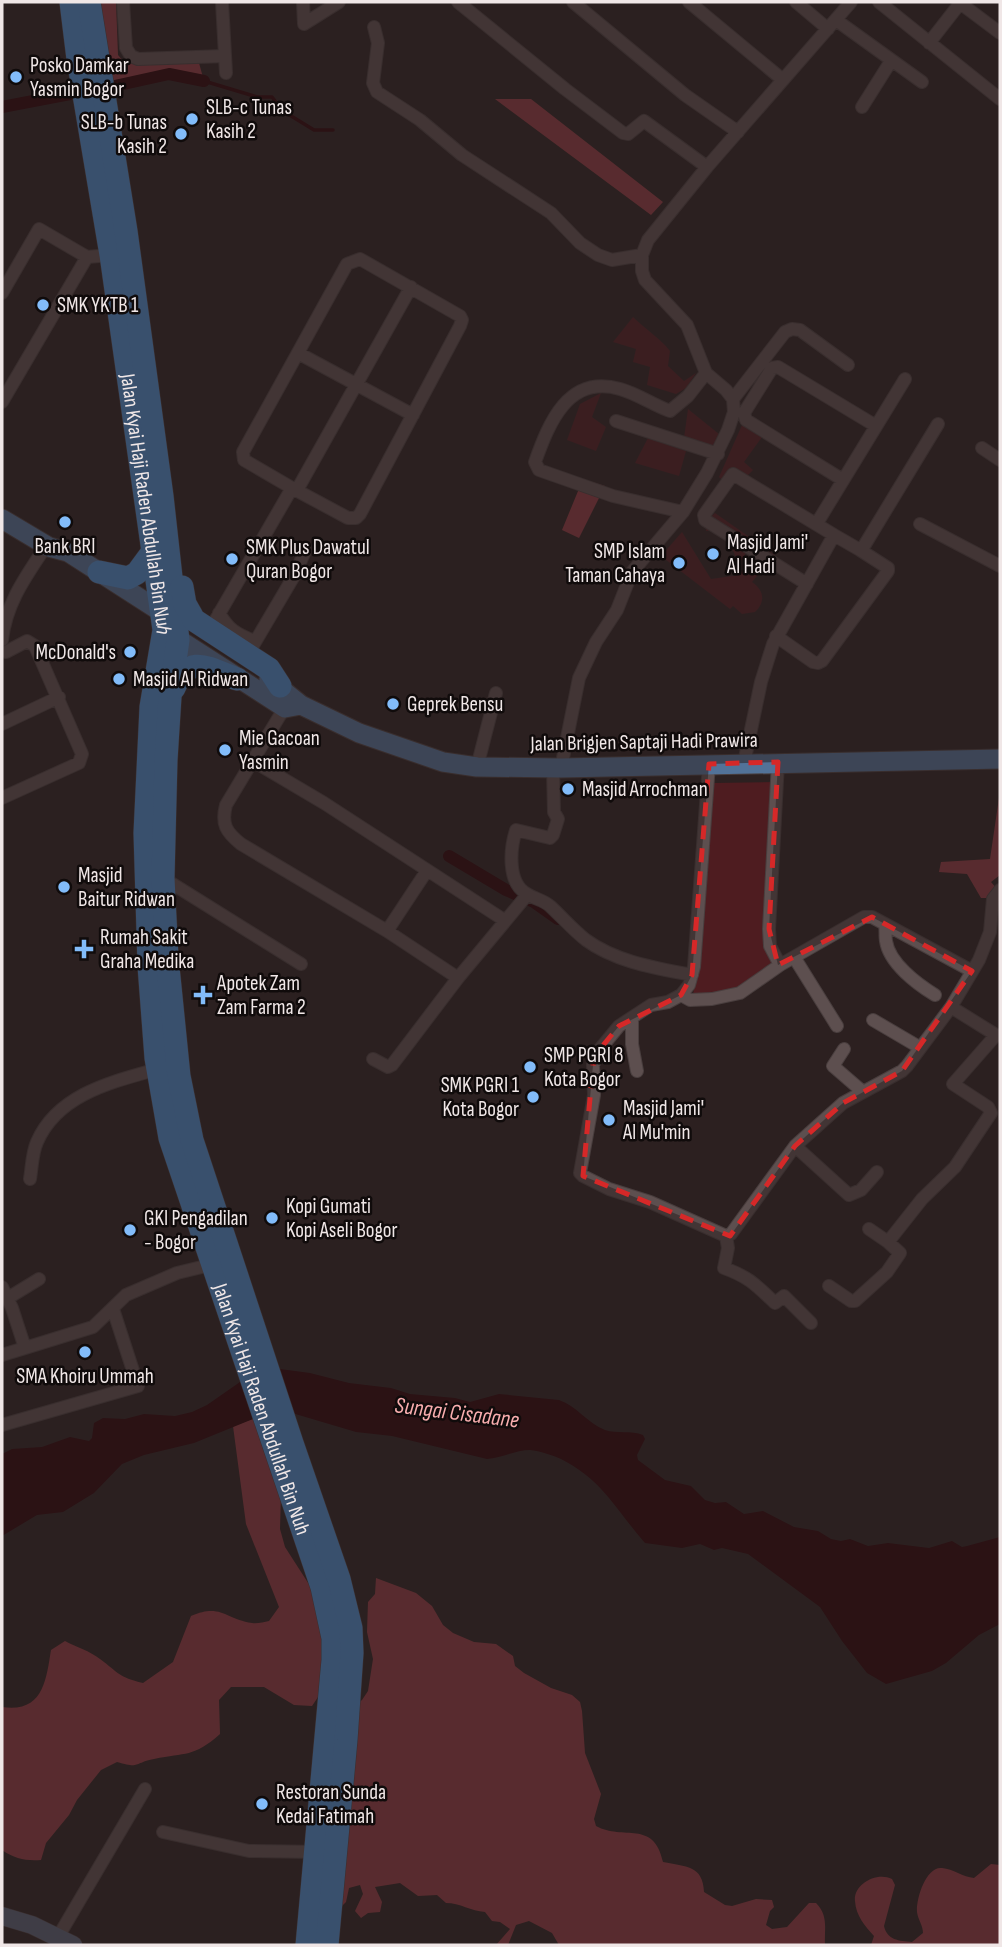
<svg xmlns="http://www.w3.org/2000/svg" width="1002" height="1947" viewBox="0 0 1002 1947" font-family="'Sofia Sans Condensed',sans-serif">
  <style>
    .green { fill: #4e1c20 }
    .forest { fill: #8f3940 }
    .water { fill: #2a0106 }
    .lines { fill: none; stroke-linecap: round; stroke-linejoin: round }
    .stream { stroke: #2a0106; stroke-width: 3.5 }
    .canal { stroke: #2a0106; stroke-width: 12 }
    .street-casing { stroke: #493e3e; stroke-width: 14 }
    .secondary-casing { stroke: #493e3e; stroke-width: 19 }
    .primary-casing { stroke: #493e3e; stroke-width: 21 }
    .highway-casing { stroke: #493e3e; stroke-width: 24 }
    .street { stroke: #5d4f4f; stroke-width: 12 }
    .secondary { stroke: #586074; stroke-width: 18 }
    .primary { stroke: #527298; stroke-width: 19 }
    .highway { stroke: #4b89c9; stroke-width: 23 }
    .marked { fill: none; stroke: #d62828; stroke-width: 5; stroke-dasharray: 14 9; stroke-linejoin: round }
    .poi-dot { fill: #82bcfa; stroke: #100b0b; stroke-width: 2.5 }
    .labels { text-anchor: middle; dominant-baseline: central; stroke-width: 5; stroke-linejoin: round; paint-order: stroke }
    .poi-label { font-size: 21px; fill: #f0e7e7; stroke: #100b0b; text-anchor: start }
    .street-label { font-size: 21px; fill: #f0e7e7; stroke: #100b0b }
    .water-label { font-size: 23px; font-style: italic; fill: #f9aeaf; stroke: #100b0b }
  </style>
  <rect width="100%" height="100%" fill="#2c2020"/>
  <path class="green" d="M633,317C645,329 660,338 670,351L668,366L684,381L696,373L686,388L676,394L647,385L650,367L633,362L636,349L613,342Z
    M601,393L592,417L606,427L596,451L567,440L580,404Z
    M688,409L719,434L713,447L684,438Z
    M746,416L767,430L744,462L753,470L743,480L727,485L719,477Z
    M648,438L686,451L679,476L635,463Z
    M715,513L775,555L752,582C764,590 766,602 755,612L742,614L733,606L730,609L661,556L682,532L711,579L739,575L754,558L747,551L739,565L726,534L717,530L706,531V521Z
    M774,782L775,963L733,992L693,997L714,783Z"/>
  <path class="forest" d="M90,2H116L118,55L123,61L148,64L199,63L204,81L169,74L110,87Z
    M495,99H531L663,202L651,215Z
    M583,479L605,486L579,538L562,530Z
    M1000,791V875L991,882L997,889L990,898H981L967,874L939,872L941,862L990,859Z
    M258,1417L281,1493L280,1529L285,1547L312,1589L325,1622L322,1691L312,1706L294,1705L264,1687H231L219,1700L220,1734C193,1758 186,1752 154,1759C133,1763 141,1769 117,1762L101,1770L77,1800L69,1815L46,1843L41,1860C26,1861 15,1859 2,1850V1707C43,1713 46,1681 51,1650L65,1641C76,1647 90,1651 100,1659C119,1673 118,1677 143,1683L173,1662L191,1616C221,1603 225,1619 252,1623C257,1624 264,1622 269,1621L279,1607L246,1524L233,1426Z
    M376,1578L416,1593L432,1606L443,1625L453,1633L474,1642L496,1644L513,1656L515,1666L524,1673L551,1688L572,1695L580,1702L582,1711L585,1753L601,1794L594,1819L596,1826C623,1841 654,1819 663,1862C686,1867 703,1865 704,1892L725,1905L732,1906L756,1899L772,1900L774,1907L770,1911L766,1925L772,1929L787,1927L809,1903H816C829,1916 824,1930 825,1945H559L552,1933L529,1921L516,1925L508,1945H496L510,1929L500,1922L492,1921L485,1912C471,1911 460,1903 446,1903L437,1895L418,1896L400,1883L375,1887L382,1902L380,1912L368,1913L361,1918L355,1911L363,1894L360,1885L349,1888L346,1902L342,1906L335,1905L345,1713L362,1700L368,1691L373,1659L367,1632L368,1602L375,1594Z
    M991,1864L1000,1865V1945H871L874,1936C865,1926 856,1916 855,1901C853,1885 876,1871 892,1879L895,1885L884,1926C887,1940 899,1941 912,1942L923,1933C923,1925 918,1920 917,1912C916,1899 926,1866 942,1868C953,1869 963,1877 974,1878Z"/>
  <path class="water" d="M280,1369L310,1373L349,1383L391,1388L410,1394L455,1398L470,1402L499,1394L559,1400C577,1406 587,1423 605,1430C617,1434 631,1430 643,1435L645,1439L637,1455L638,1460L665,1480L691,1486L705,1500L715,1503L726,1502L744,1514L763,1511L794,1527L818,1531L831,1539L841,1541L850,1539L868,1546L888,1543L929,1548L952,1541L962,1547L967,1546L1000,1537V1624L979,1635L946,1663L932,1671L886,1684L867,1673L842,1641L820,1607L748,1554L722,1548L714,1550L700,1544L682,1548L645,1543C615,1509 604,1481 561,1459C552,1455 540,1451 530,1450C516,1450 501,1458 487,1459L392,1436L356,1432L292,1413L258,1417L194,1443L144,1455L122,1464L94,1493L63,1512L37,1515L2,1536V1454L12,1449L42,1447L70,1437L89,1441L92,1438L94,1423L103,1418L125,1419L144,1414L175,1416L192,1412L207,1405L240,1382Z"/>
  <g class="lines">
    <path class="stream" d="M204,81L257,97H272L283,111L314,130H333"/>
    <path class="canal" d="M110,87L169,74L204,81
      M2,107L70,94
      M449,856L506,890L534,902L558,919"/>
    <g class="street-casing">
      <path id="street" d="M123,2L126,48L131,56L138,59L225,56
        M222,2L226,73
        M303,2L304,24L339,2
        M458,2L565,89L623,133L628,134L644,121L707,167
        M573,2L685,95L738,132
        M689,2L783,80
        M796,2L828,29
        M879,2L1000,99
        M960,3L1000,33
        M836,20L922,82
        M374,27L378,43L373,83L377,92L420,120L462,155L551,213L580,243L598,255L612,260L642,255
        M929,43L961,2
        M862,107L891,61
        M2,293L39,229L87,257L111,255
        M298,353L413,415
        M733,399L785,332L792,329L800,330L848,365
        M2,402L87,257
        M616,421L718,454
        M982,448L1000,460
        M843,480L746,420L744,413L772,368L778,367L876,426
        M297,490L411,287
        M683,512L613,496L539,470L535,462C549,423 568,374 620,389C638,394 653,405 670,411L688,396L706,373
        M817,523L905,379
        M920,524L1000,566
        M807,584L705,520L704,515L733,474L834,535
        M219,613C228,629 236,634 254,641
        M208,633L292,488L244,460L243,452L347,264L360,259L460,316L462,320L460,326L360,514L356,518H348L292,488
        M776,636L813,662L818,663L822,661L888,571V568L860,550
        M2,640C6,603 26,576 46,546
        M248,654L294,576L306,549
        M288,702L226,805C221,824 226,832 241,844L387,931L458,978
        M2,724L59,697
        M253,761L324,803L504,920
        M778,762L769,929L770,946L780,965
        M744,763L761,682L773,644L834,535L860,550L864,546L938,424
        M477,767L496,693
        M553,768L554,812L558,819L553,835L550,838L516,830C510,849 507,883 527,894C535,899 543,900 550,906C562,917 573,930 586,940C616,962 656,968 692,975
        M561,768L579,678L596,642L617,610L632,572L683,512L707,473L728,430L734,412L733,399L726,390L706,373L687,325L645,280L642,271V255L648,240L707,167L851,2
        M2,798L79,763L82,754L35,646L27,641L6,652
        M163,878L301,964
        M885,924L972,971
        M387,931L426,872
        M794,957L837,1026
        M681,995L689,985L694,967L709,764
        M632,1019V1044L637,1071
        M873,1020L919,1047
        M844,1049L833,1066L863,1092
        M373,1059L388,1067L392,1065L458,978L527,895
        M795,1146L849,1195L861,1190L877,1172
        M30,1179C32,1167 32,1153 37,1142C58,1094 112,1082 158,1069
        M869,1229L888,1242L922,1199L955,1167L991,1113L988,1107L953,1084L996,1035L951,1007
        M726,1236L650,1202L609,1189L583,1176L580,1173L594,1095L593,1065L600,1049L619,1026L651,1005L668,1002L681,995L690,1000L712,999L740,993L780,965L864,917H872L885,924C886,929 885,936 886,941C889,963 917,984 935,995
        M726,1236L731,1234L795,1146L843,1103L902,1071L907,1066L951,1007L979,960L990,932L993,899L1000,890
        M726,1236L728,1248L724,1268C749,1277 756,1285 775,1303L784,1296L811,1323
        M829,1286L851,1301H855L887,1272L900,1253L888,1242
        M2,1287L12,1308L25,1348L93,1327L126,1295L177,1273L214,1264
        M8,1298L39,1279
        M2,1355L25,1348
        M2,1425L138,1386L113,1309
        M163,1832L249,1851L317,1852
        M58,1937L145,1789"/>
    </g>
    <g class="secondary-casing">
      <path id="secondary" d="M2,1916L32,1925L73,1945"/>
    </g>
    <g class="primary-casing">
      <path id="primary" d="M2,519L49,547L68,552L169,617
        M167,632L285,708L301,705
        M269,679L301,705L359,733L443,762L477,767L561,768L1000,759"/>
    </g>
    <g class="highway-casing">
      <g id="highway">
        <path id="s1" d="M71,2L78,59L111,255L164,630L151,707L145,833L149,966L156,1058L170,1138L322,1587L333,1638V1660L307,1945"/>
        <path d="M89,2L126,231L162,496L178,640L170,697L166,760L163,878L167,957L179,1076L192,1140L292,1443L339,1579L351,1628L352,1653L346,1740L327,1945"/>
        <path d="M99,572L128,578L137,573L151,554"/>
        <path d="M182,587L185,604L194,620L269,669L280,686"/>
        <path d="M174,688C188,652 210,669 237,679"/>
      </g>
    </g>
    <use href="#street" class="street"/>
    <use href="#secondary" class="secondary"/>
    <use href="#primary" class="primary"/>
    <use href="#highway" class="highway"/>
  </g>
  <path d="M0 0H1002V1947H0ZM778,762L769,929L778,965L872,917L972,971L902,1071L843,1103L795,1146L730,1236L583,1176L593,1065L600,1049L619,1026L681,995L692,975L709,764Z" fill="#2c2020" fill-opacity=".55" fill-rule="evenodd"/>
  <path class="marked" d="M778,762L769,929L778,965L872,917L972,971L902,1071L843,1103L795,1146L730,1236L583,1176L593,1065L600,1049L619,1026L681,995L692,975L709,764Z"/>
  <g class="poi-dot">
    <circle cx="16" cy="77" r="7"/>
    <circle cx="192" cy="119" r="7"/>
    <circle cx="181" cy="134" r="7"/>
    <circle cx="43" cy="305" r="7"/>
    <circle cx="65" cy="522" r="7"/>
    <circle cx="713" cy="554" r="7"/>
    <circle cx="232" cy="559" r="7"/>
    <circle cx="679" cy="563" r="7"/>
    <circle cx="130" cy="652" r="7"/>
    <circle cx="119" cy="679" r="7"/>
    <circle cx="393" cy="704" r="7"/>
    <circle cx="225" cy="750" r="7"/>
    <circle cx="568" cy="789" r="7"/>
    <circle cx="64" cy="887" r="7"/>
    <path d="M80.5 938.5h7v7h7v7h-7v7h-7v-7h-7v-7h7z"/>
    <path d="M199.5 984.5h7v7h7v7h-7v7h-7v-7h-7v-7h7z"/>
    <circle cx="530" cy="1067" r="7"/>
    <circle cx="533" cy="1097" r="7"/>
    <circle cx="609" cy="1120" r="7"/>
    <circle cx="272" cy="1218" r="7"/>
    <circle cx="130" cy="1230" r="7"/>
    <circle cx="85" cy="1352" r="7"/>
    <circle cx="262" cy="1804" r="7"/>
  </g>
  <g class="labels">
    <g class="poi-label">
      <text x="30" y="65">Posko Damkar<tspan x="30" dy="24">Yasmin Bogor</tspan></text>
      <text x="206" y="107">SLB-c Tunas<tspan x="206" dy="24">Kasih 2</tspan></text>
      <text x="167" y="122" text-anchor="end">SLB-b Tunas<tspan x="167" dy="24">Kasih 2</tspan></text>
      <text x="57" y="305">SMK YKTB 1</text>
      <text x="727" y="542">Masjid Jami'<tspan x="727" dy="24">Al Hadi</tspan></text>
      <text x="65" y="546" text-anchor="middle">Bank BRI</text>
      <text x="246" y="547">SMK Plus Dawatul<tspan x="246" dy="24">Quran Bogor</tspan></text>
      <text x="665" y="551" text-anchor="end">SMP Islam<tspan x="665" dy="24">Taman Cahaya</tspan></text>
      <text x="116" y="652" text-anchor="end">McDonald's</text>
      <text x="133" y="679">Masjid Al Ridwan</text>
      <text x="407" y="704">Geprek Bensu</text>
      <text x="239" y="738">Mie Gacoan<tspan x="239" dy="24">Yasmin</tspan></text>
      <text x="582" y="789">Masjid Arrochman</text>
      <text x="78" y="875">Masjid<tspan x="78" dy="24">Baitur Ridwan</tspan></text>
      <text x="100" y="937">Rumah Sakit<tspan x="100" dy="24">Graha Medika</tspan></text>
      <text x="217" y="983">Apotek Zam<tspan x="217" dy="24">Zam Farma 2</tspan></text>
      <text x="544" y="1055">SMP PGRI 8<tspan x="544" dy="24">Kota Bogor</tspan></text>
      <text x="519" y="1085" text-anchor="end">SMK PGRI 1<tspan x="519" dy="24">Kota Bogor</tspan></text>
      <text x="623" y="1108">Masjid Jami'<tspan x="623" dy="24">Al Mu'min</tspan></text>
      <text x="286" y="1206">Kopi Gumati<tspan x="286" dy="24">Kopi Aseli Bogor</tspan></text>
      <text x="144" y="1218">GKI Pengadilan<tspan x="144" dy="24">- Bogor</tspan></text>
      <text x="85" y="1376" text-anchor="middle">SMA Khoiru Ummah</text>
      <text x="276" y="1792">Restoran Sunda<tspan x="276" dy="24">Kedai Fatimah</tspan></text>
    </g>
    <g class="street-label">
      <text stroke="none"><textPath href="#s1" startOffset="508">Jalan Kyai Haji Raden Abdullah Bin Nuh</textPath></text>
      <text transform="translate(644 742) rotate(-1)">Jalan Brigjen Saptaji Hadi Prawira</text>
      <text stroke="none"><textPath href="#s1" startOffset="1432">Jalan Kyai Haji Raden Abdullah Bin Nuh</textPath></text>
    </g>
    <g class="water-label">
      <text transform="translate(457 1413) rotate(7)">Sungai Cisadane</text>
    </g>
  </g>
  <rect width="1002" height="1947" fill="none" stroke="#f0e7e7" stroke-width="7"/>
</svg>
